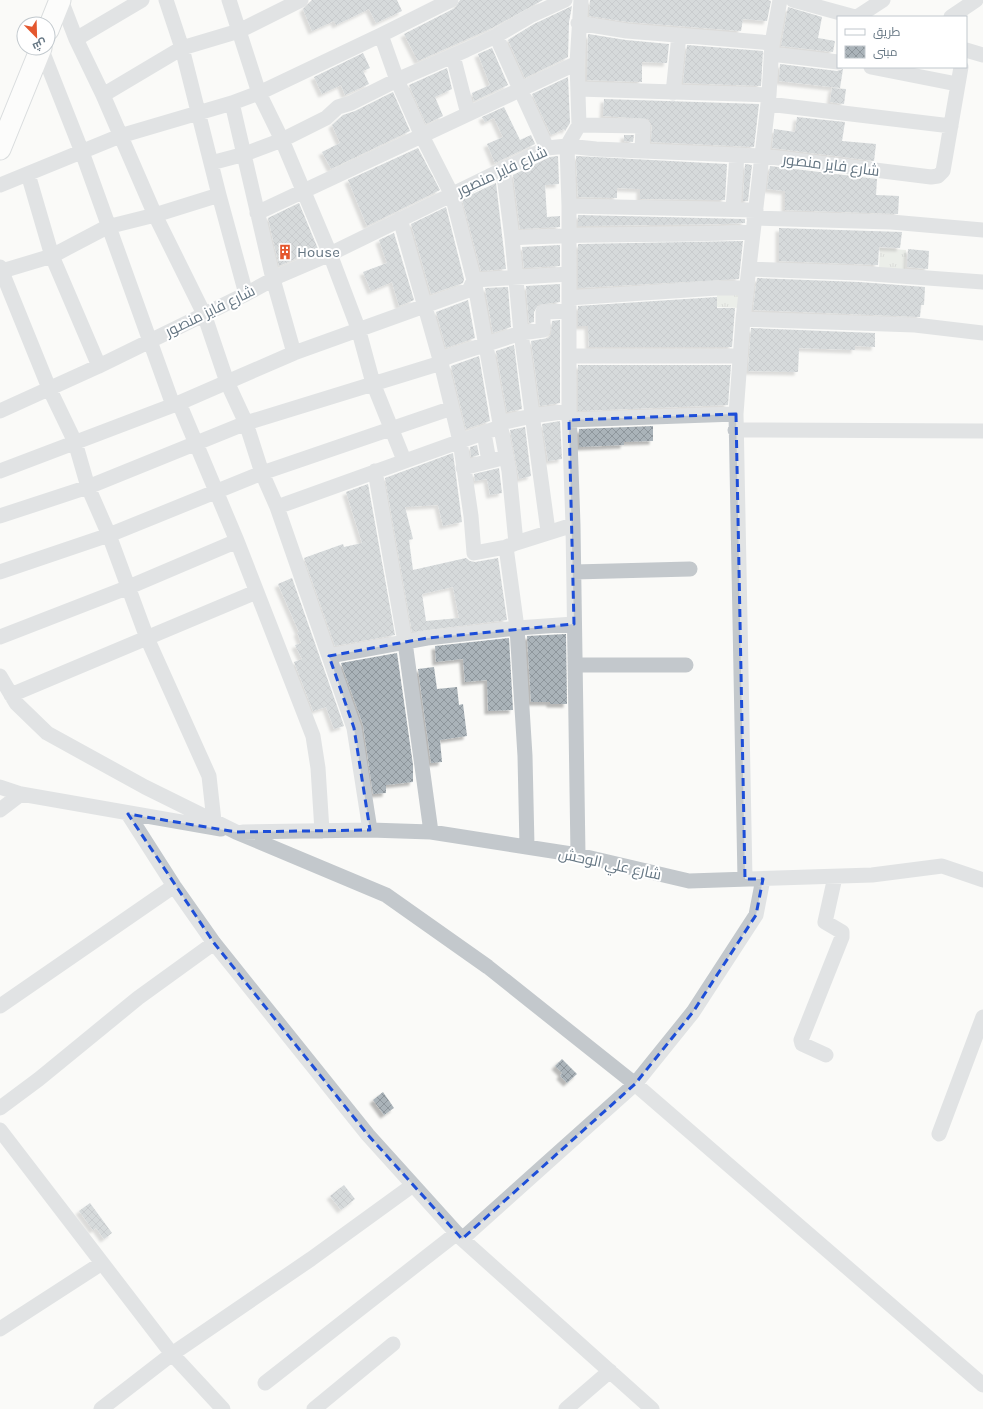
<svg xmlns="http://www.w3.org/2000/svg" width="983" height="1409" viewBox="0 0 983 1409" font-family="Karla,Cairo,sans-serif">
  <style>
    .grass { fill: url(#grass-tufts) }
    .building { fill: url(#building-cross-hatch); fill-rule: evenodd; filter: url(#shadow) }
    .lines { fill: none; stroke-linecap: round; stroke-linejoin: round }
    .secondary-casing { stroke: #b3babf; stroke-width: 23 }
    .minor { stroke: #c3c8cc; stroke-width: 15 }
    .secondary { stroke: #fff; stroke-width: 21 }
    .marked { fill: none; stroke: #1d4ed8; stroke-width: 3; stroke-dasharray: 8 5; stroke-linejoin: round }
    .labels { text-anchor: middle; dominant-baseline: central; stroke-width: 4; stroke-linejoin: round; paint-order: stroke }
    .street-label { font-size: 15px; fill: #657683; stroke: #fff }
    .poi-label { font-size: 15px; fill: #657683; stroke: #fff; text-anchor: start }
  </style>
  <defs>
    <pattern id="grass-tufts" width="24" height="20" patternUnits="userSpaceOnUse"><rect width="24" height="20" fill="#dadfd7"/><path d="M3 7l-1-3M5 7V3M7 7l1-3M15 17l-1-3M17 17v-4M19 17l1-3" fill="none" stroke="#b4b9b4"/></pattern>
    <pattern id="building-cross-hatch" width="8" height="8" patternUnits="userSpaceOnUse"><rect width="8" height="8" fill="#aab3b9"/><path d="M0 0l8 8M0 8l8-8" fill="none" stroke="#8e969c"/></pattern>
    <filter id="shadow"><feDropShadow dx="-3.5" dy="3.5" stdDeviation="1" flood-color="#0004"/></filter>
  </defs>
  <rect width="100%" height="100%" fill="#fafaf8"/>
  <path class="grass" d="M880,248L906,250L905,272L879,270Z
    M717,291H742V308L717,307Z"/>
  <path class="building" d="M312,0H397L402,11L376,23L369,9L336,25L334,21L312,31L303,9Z
    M460,0H543L492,28L418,61L404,34L455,8Z
    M590,0H768L771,1L767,21L743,19L741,31L628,22L589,16Z
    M572,6L569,22L568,57L525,78L508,40L534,24Z
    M788,7L822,17L818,38L835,41L833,52L781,46Z
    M588,34L626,40L669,44L667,63L642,62V82L587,80Z
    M687,45L763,51L761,86L683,83Z
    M492,48L508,85L474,101L472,93L490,85L478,54Z
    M363,53L370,68L363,71L369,84L345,95L341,85L322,94L314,77Z
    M780,64L837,71L843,69L840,88L779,81Z
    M447,68L452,89L435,97L443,116L426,124L409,85Z
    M568,77L570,123L565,131L564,129L551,135L532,94Z
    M832,88L846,89L844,104L830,102Z
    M393,92L410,131L331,169L322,152L340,143L332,125L343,115L355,111Z
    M604,99L759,104L754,147L651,142L652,126L648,119L603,116Z
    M504,107L520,140L531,135L535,144L495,163L487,144L503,137L494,118L485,122L482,117Z
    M797,117L845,122L842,141L876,144L874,161L772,148L774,129L795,132Z
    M624,135H634L633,142L624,141Z
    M418,148L440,190L367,226L348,180Z
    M558,156L559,184L545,185L547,217L560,216V227L520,229L513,175L550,157Z
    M576,156L727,164L725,200L640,199V189L617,188V198L578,197Z
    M745,164L752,165L748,201H743Z
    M770,166L877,179L876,195L899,196L898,214L785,210V191L767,189Z
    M496,183L506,269L481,271L462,199Z
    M299,203L318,249L279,266L268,218Z
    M446,207L464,279L463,283L431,294L411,224Z
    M578,215L745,219V223L722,224L578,226Z
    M779,228L902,232L900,248L879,247L878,265L779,261Z
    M394,233L414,300L399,306L392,282L371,291L363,272L387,263L379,240Z
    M743,241L739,279L578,288V244Z
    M560,245V266L524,268L522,247Z
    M908,249L929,251L928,269L907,267Z
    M757,278L859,282L925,287L924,305H921L920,317L753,310Z
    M560,284V302L538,305L534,312V322L529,323L526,286Z
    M508,287L511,327L493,333L485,288Z
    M717,297V308H735L732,347H589L588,326H578V306Z
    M468,300L475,338L446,348L436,312Z
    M560,320V403L540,406L531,341L548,338L551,334L552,321Z
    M751,328L875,333V347L855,346V350L799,348L798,372L748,371Z
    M514,345L522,409L507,412L496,351Z
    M479,356L490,421L466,429L451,366Z
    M578,365H731L728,405L578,411Z
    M560,421L562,459L548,461L542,424Z
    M653,426V441L624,442V445L579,447V429Z
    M525,427L531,476L519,479L510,430Z
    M477,445L479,455L471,457L470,447Z
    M453,453L462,522L443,526L438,505L405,507L413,539L409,540L413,570L466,558L470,561L475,562L498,558L507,620L412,632L385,478ZM453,587L459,618L426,621L422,594Z
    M499,468L502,493L490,495L487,479L475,481L474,474Z
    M368,484L395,635L335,646L304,558L343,544L344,547L362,543L346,492Z
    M292,578L344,726L334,729L326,707L313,711L294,662L302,659L295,645L301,643L297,632H299L278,584Z
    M566,634L567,704H550V702H531L527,636Z
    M509,638L513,710L488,711L487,680L465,682L463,659L436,662L435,646Z
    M397,653L413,765V782L386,785V793L373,794L363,725L341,663Z
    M434,667L437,689L457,687L459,705L463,704L467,736L440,740L442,762L431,763L418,669Z
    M562,1059L577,1074L567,1083L560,1076L562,1073L555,1066Z
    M383,1092L394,1108L384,1115L373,1100Z
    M344,1185L355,1199L341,1210L330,1196Z
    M90,1203L112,1233L104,1239L96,1228L93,1230L79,1211Z"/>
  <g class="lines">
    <g class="secondary-casing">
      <path id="secondary" d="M48,30L60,0
        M0,149L41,48"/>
    </g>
    <path class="minor" d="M61,0L76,39L103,95L155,215L204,314L227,382L246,423L262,473L277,507L354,728L370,830
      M166,0L182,48L219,195L246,294
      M229,0L259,93L282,140L330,254L358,328L373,383L404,460
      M793,0L855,17
      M857,17L883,0
      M951,17L976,0
      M578,23L627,31L772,43
      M381,35L397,80L422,136L452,195L474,280L500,423L509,471L516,543L506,547L474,553L471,516L460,441L441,363L400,219
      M496,36L547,148
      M76,39L142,0
      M41,48L82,152L173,405
      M966,50L983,55
      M771,54L838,62
      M453,56L468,114
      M871,67L957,84
      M578,89L769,95
      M673,93L679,35
      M103,95L182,48L239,31L301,0
      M232,103L273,279L294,353
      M768,104L951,126
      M579,125L643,126L642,151
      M211,163L245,154L282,140L326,118L338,107L351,103L397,80L466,50L496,36L530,16L565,0
      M503,168L512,238L521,333L548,531
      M28,174L52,256L99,366
      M0,185L120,136L232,103L259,93L381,35L451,0
      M569,206L756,210
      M733,209L737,155
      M257,213L577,63
      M754,218L891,222L983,230
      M512,238C592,233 672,236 753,232
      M0,267L49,388L75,442L88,487L109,535L147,638L209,776L214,821
      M749,269L859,273L983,282
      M2,271L52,256L107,227L155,215L219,195
      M569,298L717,288H747
      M743,319L915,325L983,333
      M570,356H740
      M179,403L237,541L313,736L318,768L322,831
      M0,411L99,366L246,294L281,275L330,254L547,148L567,146L596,149L762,156L931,177L938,176L943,171L961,67
      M569,420L736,414
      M735,430L983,431
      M484,433L489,461
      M463,468L506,457
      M0,471L179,403L294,353L469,290L474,280L569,274
      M375,471L405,642L431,832
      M277,507L497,428L500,423L532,416L569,411
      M0,516L88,487L246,423L441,363L443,359L453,355L521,333L543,330V312L569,311
      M516,543L573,525
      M506,547L517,628L525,756L527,846
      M0,572L109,535L262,473L452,408
      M574,572L690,569
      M0,637L129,587L237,541
      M329,656L427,638L517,628L574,624
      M575,665H686
      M0,676L16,703L47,733L145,787L236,832L386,895L488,967L635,1084L983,1385
      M11,695L256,592
      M0,787L21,794L221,829
      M0,810L21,794
      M128,814L174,886L214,943L368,1135L462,1239L652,1409
      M243,832L370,830L431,832L578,855L689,881L872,875L942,866L983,880
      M578,855L573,525L569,411V206L567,146L579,125L577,63L581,0
      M745,879L736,414L743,319L769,95L772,43L780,0
      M0,1006L174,886
      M826,1055L802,1044L801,1040L842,937V932L825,922L835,877
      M0,1108L39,1079L138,998L214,943
      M0,1130L172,1354L223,1409
      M939,1134L983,1017
      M462,1239L635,1084L693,1012L756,915L763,879
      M0,1329L102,1263
      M265,1383L457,1233
      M101,1409L172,1354L311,1259L413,1185
      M314,1409L393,1344
      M566,1409L610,1371"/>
    <use href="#secondary" class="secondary"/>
  </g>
  <path d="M0 0H983V1409H0ZM736,414L745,879H763L756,915L693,1012L635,1084L462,1239L368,1135L214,943L128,814L236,832L370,830L354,728L329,656L427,638L574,624L569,420Z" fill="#fafaf8" fill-opacity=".55" fill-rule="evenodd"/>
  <path class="marked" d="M736,414L745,879H763L756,915L693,1012L635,1084L462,1239L368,1135L214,943L128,814L236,832L370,830L354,728L329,656L427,638L574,624L569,420Z"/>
  <defs>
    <g id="building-bare" transform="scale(1.2)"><path d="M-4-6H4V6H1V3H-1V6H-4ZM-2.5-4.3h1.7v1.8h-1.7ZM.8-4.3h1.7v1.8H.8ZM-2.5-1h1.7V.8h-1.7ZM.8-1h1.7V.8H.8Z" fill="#e4572e" stroke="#fff" stroke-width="2.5" paint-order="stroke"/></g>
  </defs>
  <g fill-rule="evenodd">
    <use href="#building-bare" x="285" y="252"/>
  </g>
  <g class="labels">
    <g class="street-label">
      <text transform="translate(831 165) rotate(7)">شارع فايز منصور</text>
      <text transform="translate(502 171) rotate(-25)">شارع فايز منصور</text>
      <text transform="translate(210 311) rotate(-26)">شارع فايز منصور</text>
      <text transform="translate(610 864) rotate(12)">شارع علي الوحش</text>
    </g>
    <g class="poi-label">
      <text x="297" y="252">House</text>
    </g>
  </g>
  <rect x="837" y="16" width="130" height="52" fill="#ffffff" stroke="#c1c8cd"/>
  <rect x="845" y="29" width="20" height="6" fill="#ffffff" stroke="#c1c8cd"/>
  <text x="873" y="36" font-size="12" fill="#657683">طريق</text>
  <rect x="845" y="46" width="20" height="12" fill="url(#building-cross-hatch)" stroke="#c1c8cd"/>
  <text x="873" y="56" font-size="12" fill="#657683">مبنى</text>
  <g transform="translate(36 36) rotate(157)"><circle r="19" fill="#ffffff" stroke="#c1c8cd"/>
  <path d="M0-3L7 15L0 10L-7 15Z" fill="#e4572e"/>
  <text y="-6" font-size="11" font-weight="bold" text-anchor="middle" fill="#657683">ش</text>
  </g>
</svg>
